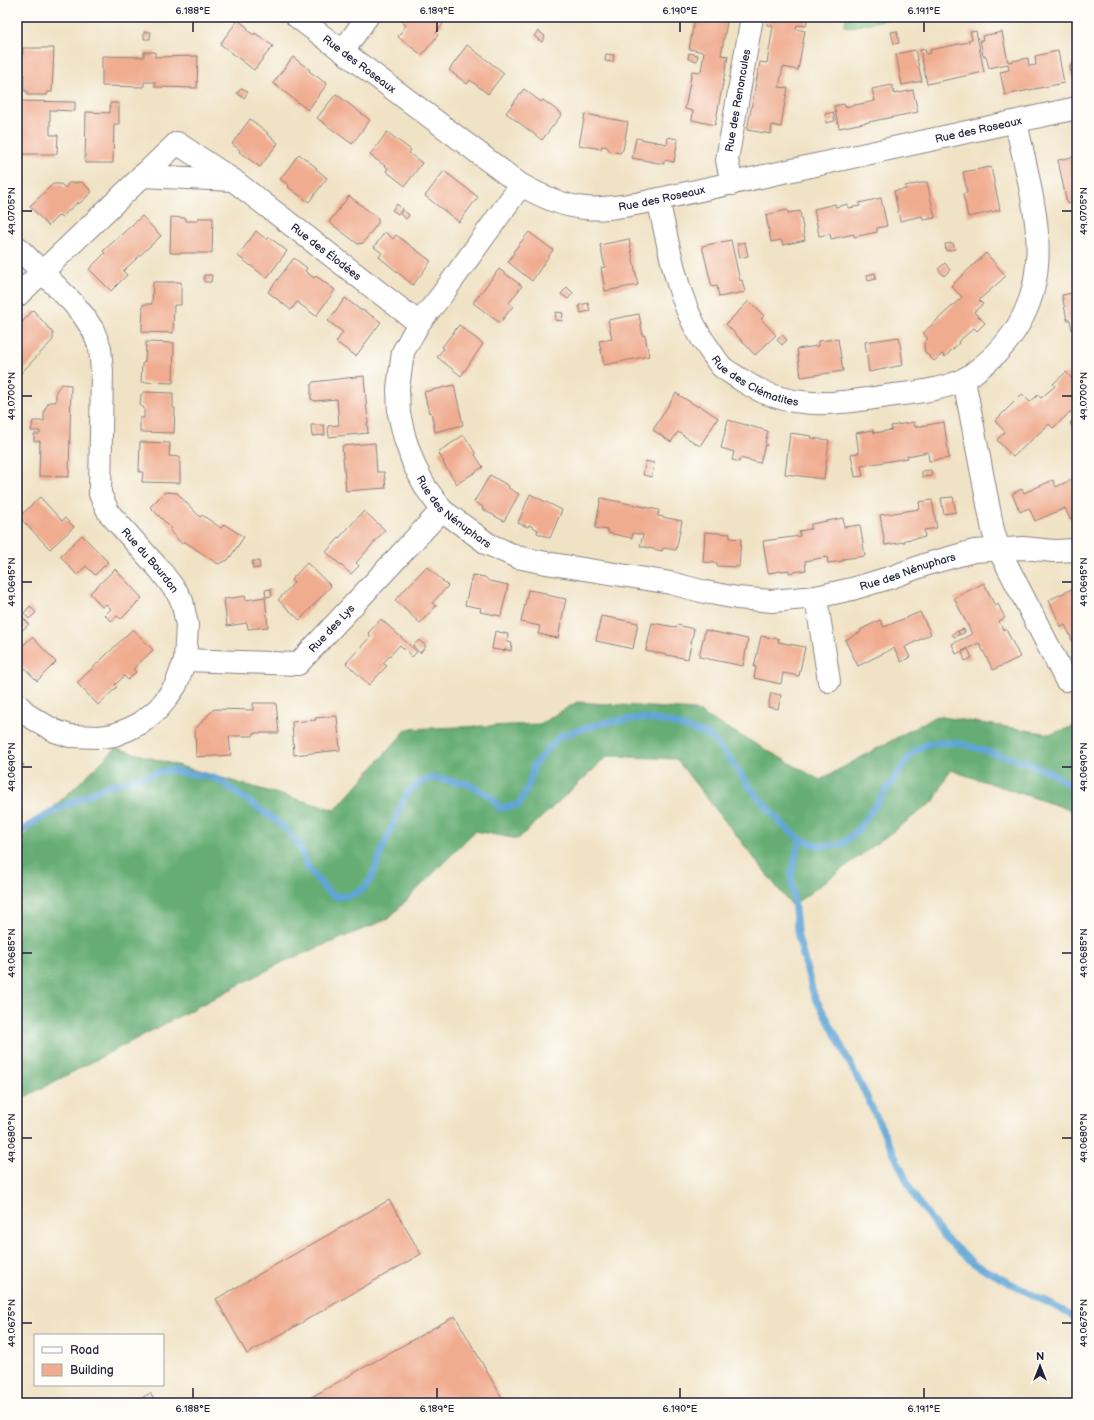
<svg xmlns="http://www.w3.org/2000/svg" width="1094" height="1420" viewBox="0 0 1094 1420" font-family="'Balsamiq Sans',sans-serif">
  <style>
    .green { fill: #7ec987; stroke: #507661 }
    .forest { fill: #66ad74; stroke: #446858 }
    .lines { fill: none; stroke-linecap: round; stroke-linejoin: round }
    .stream { stroke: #61a5d6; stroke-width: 7 }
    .building { fill: #f0ac8f }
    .minor-casing { stroke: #898280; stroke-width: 24 }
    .minor { stroke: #fff; stroke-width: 22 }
    .ticks { fill: none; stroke: #22223b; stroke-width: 1.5 }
    .labels { text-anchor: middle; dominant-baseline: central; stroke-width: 3; stroke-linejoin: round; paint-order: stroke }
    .street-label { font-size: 11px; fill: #22223b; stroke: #fdfcf7 }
    .neatline { fill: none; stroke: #22223b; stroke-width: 1.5 }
    .ticks-label { font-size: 10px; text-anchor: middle; fill: #22223b }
  </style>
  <rect width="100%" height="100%" fill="#fdfcf7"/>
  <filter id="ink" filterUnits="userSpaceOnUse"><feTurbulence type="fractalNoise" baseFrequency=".025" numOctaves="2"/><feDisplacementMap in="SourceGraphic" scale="8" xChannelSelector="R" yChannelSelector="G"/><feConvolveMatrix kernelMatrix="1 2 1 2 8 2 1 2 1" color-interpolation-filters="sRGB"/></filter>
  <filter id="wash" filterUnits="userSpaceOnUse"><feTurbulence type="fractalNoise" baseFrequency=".012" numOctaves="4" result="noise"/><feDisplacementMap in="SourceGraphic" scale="16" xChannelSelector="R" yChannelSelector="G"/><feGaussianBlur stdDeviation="0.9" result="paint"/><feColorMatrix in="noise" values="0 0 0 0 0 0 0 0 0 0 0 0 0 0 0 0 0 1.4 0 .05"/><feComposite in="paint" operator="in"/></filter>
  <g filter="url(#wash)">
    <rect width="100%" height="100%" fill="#f0e2c4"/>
    <path class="green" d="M846,17H898L850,27L845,26Z"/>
    <path class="forest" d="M577,702L695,710L820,780L936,716L1051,734L1077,725V812L950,770L934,801L792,906L676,759L608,756L518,839L475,831L388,919L285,961L17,1101V842L116,748L335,810L407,729L540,724Z"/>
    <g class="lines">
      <path class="stream" d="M17,834L30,825L52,812L107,786L168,770L216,778L282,825L301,847L306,865L327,891L337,897L351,895L362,890L371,879L387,838L407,793L421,781L434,778L468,784L490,796L500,808L519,805L530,782L534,765L559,737L578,730L608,722L641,718L669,722L710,736L733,763L752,790L781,823L800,839L820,846L841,845L857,831L913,752L929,743H958L1028,763L1055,775L1077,789
        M800,839L791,875L798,937L814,996L829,1022L866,1095L913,1194L943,1236L974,1264L1077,1318"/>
    </g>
    <g id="blocks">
      <path class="building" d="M144,17H164V20L144,19Z
        M406,17H434L443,24L436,33L438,35L422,55L398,37L406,25L402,22Z
        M695,17H728L721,55L728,56L715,125L692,120L693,111L685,109L692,71L701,72L704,52L689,49Z
        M768,17H808L806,26L797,25L796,29L805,31L798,70L783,67L779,87L788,88L784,107L781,127L772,125L771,134L747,130L760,62L767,63L770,45L773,26L767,25Z
        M238,20L247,27L248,31L254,35L255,33L273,46L254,70L220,44Z
        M538,31L545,36L542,42L534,36Z
        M897,31L899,43L894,44L891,32Z
        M976,31L984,72L927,84L920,50L925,49L926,54L931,53L930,50L969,42L968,40L972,39L970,32Z
        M144,32H151L150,39H144Z
        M1002,32L1008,62L1028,58L1029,66L1036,65L1035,56L1058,51L1064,83L1005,95L1000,72L1009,70L1008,64L989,68L986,56H983L980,40H983L982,36Z
        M467,45L504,73L488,94L470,80L467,84L449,70Z
        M23,48H54L52,92H48L47,95H27V91H24V74H22Z
        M915,50L922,81L902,85L896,54Z
        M144,52H155V57L198,56L197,88L155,87V82H144V87L102,86V56L144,57Z
        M689,53L698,55L697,61L688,59Z
        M606,54L614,55L613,62L605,61Z
        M293,57L310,70L309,71L327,84L308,110L273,83Z
        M1077,63V78L1072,79L1070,68L1071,65Z
        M892,85L894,94L913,90L918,112L839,128L834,106L844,104L845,107L875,101L872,89Z
        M242,88L248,92L244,98L237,93Z
        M524,89L541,102L543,100L562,114L542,140L506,113Z
        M336,94L370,120L352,144L317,118Z
        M19,101L75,102V111L50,110V135H58L57,154H17V129H20Z
        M110,103H119V124H114L113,163H85L86,112L110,113Z
        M833,112L835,121L826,123L825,114Z
        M585,114L628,122L623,150L620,153L610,151L607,147L602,146L601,149L579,145Z
        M250,119L268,133L267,134L278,143L260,167L239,152L240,150L232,144Z
        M387,132L411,150L409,153L422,163L405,186L386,171L388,168L370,155Z
        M668,137L678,139L674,162L664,160V164L632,158L636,138L667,144Z
        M299,154L317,168L316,169L327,178L309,202L288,187L289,185L280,179Z
        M1077,156V202L1067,204L1058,160Z
        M991,167L1000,210L968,217L963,194L967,193L963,172Z
        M444,171L478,197L459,222L425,196Z
        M82,182L92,192L79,204L78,202L62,217L59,215L48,226L30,206L53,184H61L65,188L69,183Z
        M927,182L935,218L923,220L922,216L900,221L894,191L906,189L905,186Z
        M349,196L378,218V223L363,243L358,244L329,222Z
        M881,198L887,226L877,228V232L854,237V234L831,239L830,234L819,236L814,209L835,204L836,207L848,204V208L860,206L859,203Z
        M397,204L402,209L398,214L392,210Z
        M403,210L409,215L406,219L400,214Z
        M787,210L788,213L800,211L805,240L783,245L781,240L771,242L766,215Z
        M142,216L161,236L123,271L127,275L111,291L89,269L105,253L103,251Z
        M171,217L186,218V221H198V218H213L212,253H170Z
        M256,231L267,240L269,237L287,251L267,278L238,256Z
        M385,232L393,239L396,235L431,261L413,285L379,257L382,253L374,247Z
        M529,232L553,250L532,281L508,262L514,253L513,252Z
        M629,239L638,285L605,291L601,268L605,267L600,245Z
        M731,240L740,281L742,280L745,292L719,297L717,286L712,287L702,246Z
        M745,242L748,256L740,258L737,244Z
        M953,243L955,249L946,251L945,244Z
        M986,253L1006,276L979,300L983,304L974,312L985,323L977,331L974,328L958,342L959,343L945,357L942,354L934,361L925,352L924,343L928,339L923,333L962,297L951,286Z
        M294,258L307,268L305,271L314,278L316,276L335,290L316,316L297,302L291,310L268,292Z
        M945,263L950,270L944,276L938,269Z
        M499,269L522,286L509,303L513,306L500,323L473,303Z
        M875,273L876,279L868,281L867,275Z
        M204,275H212L211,282H204Z
        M153,282H181V305H174L173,333L142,332L143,304H152Z
        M567,287L573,293L568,299L561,294Z
        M1077,292V329L1072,330L1070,320H1067L1062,295Z
        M345,298L362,311L363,310L381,322L356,356L336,342L343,332L328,321Z
        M749,301L764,316L761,319L776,335L755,355L726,324Z
        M588,303L590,311L581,313L579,305Z
        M33,310L53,333V340L17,377V344L20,341L17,338V328Z
        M556,312L563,313L562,321L555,320Z
        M639,314L643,336L645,335L649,356L604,365L599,341L612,339L608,320Z
        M459,325L483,344L461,376L437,357L444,348L442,347Z
        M782,335L787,340L782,345L777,340Z
        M899,337L903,365L869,372L865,342Z
        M838,339L843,371L801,377L797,349L818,346V341Z
        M146,342L174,343L173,383L141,382L142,364L145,361Z
        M1066,372L1077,384V406L1053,428L1049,424L1013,457L997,440L1005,432L995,421L1022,394L1030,402L1038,395L1041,398L1055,386L1053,384Z
        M364,376L368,423H367L368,433L329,437L328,426L339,425L337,399L315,401L311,399V385L313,382Z
        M61,384L71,385L69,477L39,476L40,441H34V434H40V431H31L33,421H44V411L49,402H56V391Z
        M454,385L463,425L435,432L431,412L429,413L424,392Z
        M144,392L173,393V408H175L174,433L140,432V418H144V408L140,405L141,395Z
        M676,393L698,407L699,405L718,418L700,446L678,432L671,442L653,430Z
        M1074,419L1077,423V425L1074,428L1070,423Z
        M728,420L768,431L765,443L767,444L766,446L765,445L760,463L740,458L739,462L732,460L734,452L721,448Z
        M914,422L915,427L944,422L949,458L929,461L928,452L907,456L908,458L861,466L863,476L855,477L851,454L859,453L856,433L873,430L874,433L892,430L891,426Z
        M311,425H324L325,435L312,436Z
        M790,433L812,436L811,438L829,440L824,479L785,474Z
        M464,435L476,454L475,455L483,467L457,484L443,463L444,462L438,452Z
        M140,442L170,443L169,456L180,457V483L142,482L143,472H139Z
        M375,443L377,472H384L386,488L346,491L342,446Z
        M646,461L654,463L652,477L643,475Z
        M931,470L932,476L922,477V471Z
        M490,475L509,486L508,488L519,494L504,521L482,509L483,507L474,502Z
        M1077,477V515L1070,519L1065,508L1035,521L1029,508L1020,512L1012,494L1022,489L1024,493L1053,480L1056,487Z
        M165,492L177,493L200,517L202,515L221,528L224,524L244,537L228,560L218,564L184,541L182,544L170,531L172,529L150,507Z
        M530,494L562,510L550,538L537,533L538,530L529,525L528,527L518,523Z
        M40,497L62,521L65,518L74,527L50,549L19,517Z
        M953,497L956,512L944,514L941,498Z
        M601,498L659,510L658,516L682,521L676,550L663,548L662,551L640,546L643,535L633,533L632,538L608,533V530L595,528Z
        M932,500L937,528L924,530L925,537L905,540V542L885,545L880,515L920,509L919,502Z
        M364,511L385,530L356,563L359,566L351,574L326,552Z
        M843,518L844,527L860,525L865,556L843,559V561L828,563L827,557L805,561L806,570L789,573V570L768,573L763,541L800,536L799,531L811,529V524Z
        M705,532L730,534V538L741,539L739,567L717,566V563L703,562Z
        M82,535L108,562L95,575L86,566L77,575L60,556Z
        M252,561H259L260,568L253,569Z
        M307,563L331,586L300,620L278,600L294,583L291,580Z
        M427,566L448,586L432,603L436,606L420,623L395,600Z
        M115,569L142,598L121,619L117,616L111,621L105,615L111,609L106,604L102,607L90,593Z
        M472,575L485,577L489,581L508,585L501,616L480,612L481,608L465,605Z
        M984,583L995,606L998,604L1005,618L999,621L1003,630L1006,629L1020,657L993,670L979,643L956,654L952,644L972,634L954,598Z
        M1076,587L1077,590V643L1074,644L1065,625L1061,627L1049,600Z
        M271,589L272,596L266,597L265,590Z
        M528,590L546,593V595L566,599L558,638L538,634L540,626L521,622Z
        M245,596L246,600L265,597L268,627L248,629L247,623L227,626L224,599Z
        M30,606L36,613L29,619L24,613Z
        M920,612L931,634L905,647L910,657L901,662L894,648L858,666L845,640L861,632L860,630L880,620L884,627Z
        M21,616L29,624L17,635V618L18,619Z
        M601,616L638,623L633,649L596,641Z
        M381,619L417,652L412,657L400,645L383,663L387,666L369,685L346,663L371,636L368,633Z
        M652,623L676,627L677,625L694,629L688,659L646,651Z
        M133,629L153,650L133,669L136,672L128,680L124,676L115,685L117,687L98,705L77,683Z
        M964,629L965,632L960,635L958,631Z
        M705,630L748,639L743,666L699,657Z
        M495,631L508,634L507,642L512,643L511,651L505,649V651L492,649Z
        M958,631L959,635L954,637L952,634Z
        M761,636L779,639L778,642L805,647L799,676L783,673L781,684L754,678L756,667H754Z
        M32,637L56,662L37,681L17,660V651Z
        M419,640L426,646L420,653L413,646Z
        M968,649L972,658L965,661L962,652Z
        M771,693L781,695L778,709L768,707Z
        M253,703H276L279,733H254L253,736H229L231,755L196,757L195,729L214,709L253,710Z
        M337,716L340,750L294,755L292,722L316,720L315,718Z
        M17,758L24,765L17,772Z
        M389,1200L421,1254L247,1354L216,1299Z
        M455,1316L505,1403H301Z
        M150,1393L156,1403H134Z"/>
    </g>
  </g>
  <g filter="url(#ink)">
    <use href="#blocks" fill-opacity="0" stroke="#898280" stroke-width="1"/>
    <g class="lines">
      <g class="minor-casing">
        <g id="minor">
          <path id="s1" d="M297,17L521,185C541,196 562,206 585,208C604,210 623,206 641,203L1077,108"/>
          <path d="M343,51L367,17"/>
          <path d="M141,176L233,180"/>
          <path id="s2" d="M732,184L727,160L752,17"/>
          <path id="s3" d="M521,185L441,296L419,323L403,352L398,388L399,414L405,439L414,465L426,488L442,510L488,544L517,557L546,563L671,583L705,592L737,598L772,601L816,597L852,589L892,577L927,564L974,551L1023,548L1054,551L1077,550"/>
          <path id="s4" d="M658,200C671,253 677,307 711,352C715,357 718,363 722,367C727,371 734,375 740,379C791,414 838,403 894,395C914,393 947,389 964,379C969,377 972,374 976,371C998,355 1015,335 1026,310C1052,252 1028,181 1016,122"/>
          <path id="s5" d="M17,247L72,302L83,315L93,330L100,348L102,371L100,494L109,513L160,570L176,591L182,601L187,625L185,660L176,685L164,702L158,709L141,723L129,729L114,735L100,737L70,736L55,731L29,716L17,704"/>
          <path id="s6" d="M17,296L177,143L233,180L419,323"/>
          <path d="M964,380L993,530L999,550L1066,680"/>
          <path d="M816,597L829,681"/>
          <path id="s7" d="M185,660L298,664L442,510"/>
        </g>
      </g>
      <use href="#minor" class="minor"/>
    </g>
  </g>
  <path class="ticks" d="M193,22V32M437,22V32M680,22V32M924,22V32M22,211H32M1062,211H1072M22,396H32M1062,396H1072M22,582H32M1062,582H1072M22,767H32M1062,767H1072M22,953H32M1062,953H1072M22,1138H32M1062,1138H1072M22,1323H32M1062,1323H1072M193,1388V1398M437,1388V1398M680,1388V1398M924,1388V1398"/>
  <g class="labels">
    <g class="street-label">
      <text stroke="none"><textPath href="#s1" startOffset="78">Rue des Roseaux</textPath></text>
      <text stroke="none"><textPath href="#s2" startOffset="85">Rue des Renoncules</textPath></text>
      <text stroke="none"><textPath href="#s1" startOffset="750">Rue des Roseaux</textPath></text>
      <text stroke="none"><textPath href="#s1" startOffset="426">Rue des Roseaux</textPath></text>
      <text stroke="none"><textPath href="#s6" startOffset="406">Rue des Élodées</textPath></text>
      <text stroke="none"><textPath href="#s4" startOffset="217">Rue des Clématites</textPath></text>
      <text stroke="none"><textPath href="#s3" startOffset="383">Rue des Nénuphars</textPath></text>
      <text stroke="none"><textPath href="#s5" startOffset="362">Rue du Bourdon</textPath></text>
      <text stroke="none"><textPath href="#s3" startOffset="861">Rue des Nénuphars</textPath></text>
      <text stroke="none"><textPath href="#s7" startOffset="162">Rue des Lys</textPath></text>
    </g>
  </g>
  <rect width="1094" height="1420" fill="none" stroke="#fdfcf7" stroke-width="44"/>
  <rect x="34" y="1334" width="130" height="52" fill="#fdfcf7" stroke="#a5a5ac"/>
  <rect x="42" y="1347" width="20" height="6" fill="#ffffff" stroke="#a5a5ac"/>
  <text x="70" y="1354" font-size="12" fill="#22223b">Road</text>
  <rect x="42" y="1364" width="20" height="12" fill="#f0ac8f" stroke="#a5a5ac"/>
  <text x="70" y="1374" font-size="12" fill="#22223b">Building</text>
  <g transform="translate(1040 1366)" stroke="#fdfcf7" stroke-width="3" paint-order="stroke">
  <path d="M0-3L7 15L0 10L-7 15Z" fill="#22223b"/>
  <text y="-6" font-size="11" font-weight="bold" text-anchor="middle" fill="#22223b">N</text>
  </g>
  <rect x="22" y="22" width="1050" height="1376" class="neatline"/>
  <g class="ticks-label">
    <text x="193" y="14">6.188°E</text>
    <text x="437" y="14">6.189°E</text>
    <text x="680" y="14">6.190°E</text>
    <text x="924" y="14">6.191°E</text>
    <text transform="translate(11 211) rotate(-90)" y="4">49.0705°N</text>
    <text transform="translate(1083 211) rotate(-90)" y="4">49.0705°N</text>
    <text transform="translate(11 396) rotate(-90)" y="4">49.0700°N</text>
    <text transform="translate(1083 396) rotate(-90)" y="4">49.0700°N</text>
    <text transform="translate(11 582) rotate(-90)" y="4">49.0695°N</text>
    <text transform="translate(1083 582) rotate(-90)" y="4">49.0695°N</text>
    <text transform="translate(11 767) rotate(-90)" y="4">49.0690°N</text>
    <text transform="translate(1083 767) rotate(-90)" y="4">49.0690°N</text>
    <text transform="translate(11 953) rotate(-90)" y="4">49.0685°N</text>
    <text transform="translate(1083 953) rotate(-90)" y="4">49.0685°N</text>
    <text transform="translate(11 1138) rotate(-90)" y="4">49.0680°N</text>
    <text transform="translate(1083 1138) rotate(-90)" y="4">49.0680°N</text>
    <text transform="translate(11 1323) rotate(-90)" y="4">49.0675°N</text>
    <text transform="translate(1083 1323) rotate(-90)" y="4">49.0675°N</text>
    <text x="193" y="1412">6.188°E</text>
    <text x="437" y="1412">6.189°E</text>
    <text x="680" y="1412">6.190°E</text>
    <text x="924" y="1412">6.191°E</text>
  </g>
</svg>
